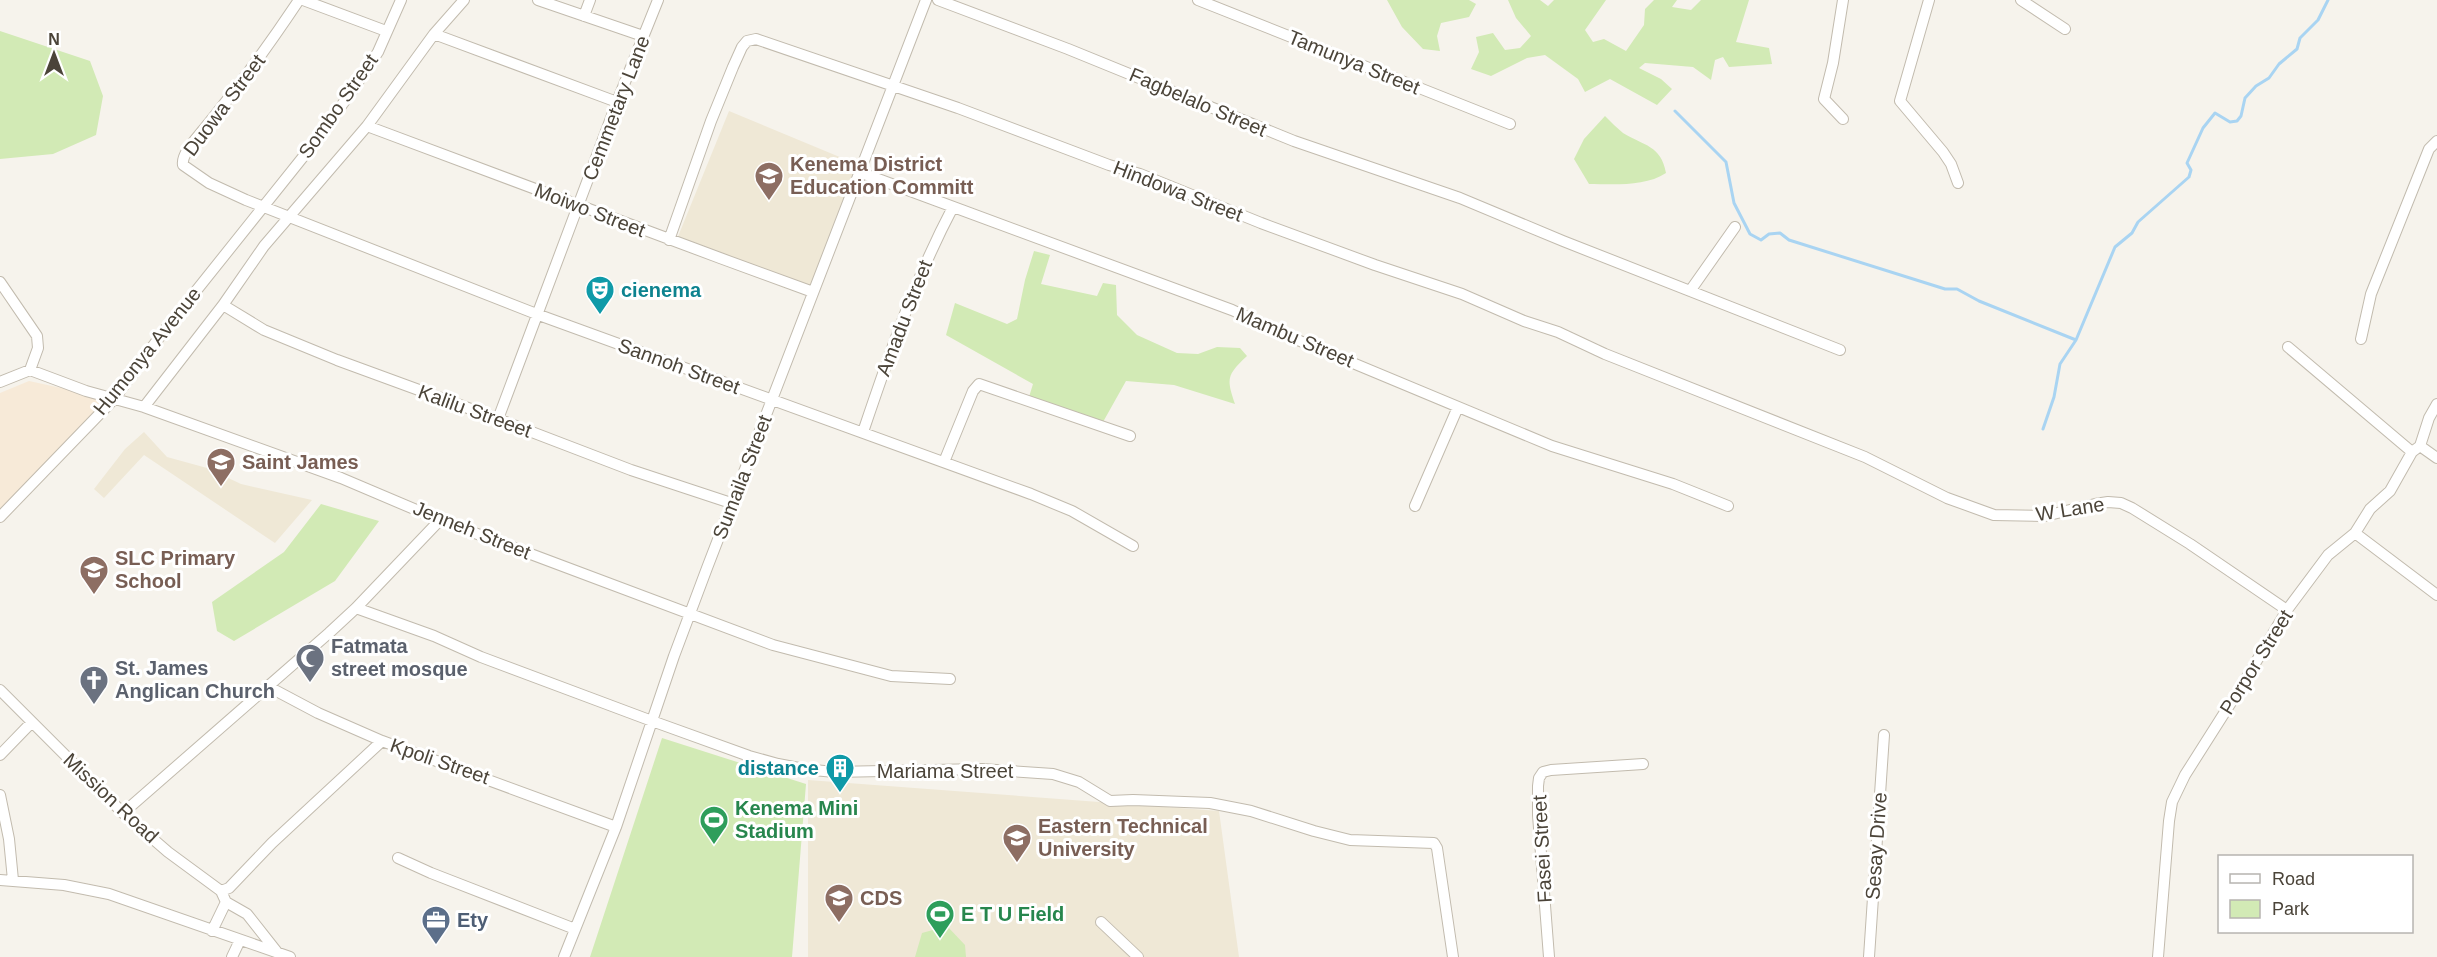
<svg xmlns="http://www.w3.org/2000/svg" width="2437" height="957" viewBox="0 0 2437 957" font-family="Arial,sans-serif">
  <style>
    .commercial { fill: #f7ead8 }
    .education { fill: #efe8d6 }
    .green { fill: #d2eab5 }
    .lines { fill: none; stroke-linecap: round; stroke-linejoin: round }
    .stream { stroke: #a9d4f2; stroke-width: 3 }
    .minor-casing { stroke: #c2bbae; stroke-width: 12 }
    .minor { stroke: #fff; stroke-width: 10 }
    .labels { text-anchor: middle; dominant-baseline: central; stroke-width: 6; stroke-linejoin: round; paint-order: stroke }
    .street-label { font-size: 20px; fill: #4b4439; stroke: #fff }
    .education-label { font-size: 20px; font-weight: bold; fill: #785e54; stroke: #fff; text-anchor: start }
    .culture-label { font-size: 20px; font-weight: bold; fill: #0d838f; stroke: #fff; text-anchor: start }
    .worship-label { font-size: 20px; font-weight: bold; fill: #5b616d; stroke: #fff; text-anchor: start }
    .leisure-label { font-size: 20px; font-weight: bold; fill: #27864d; stroke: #fff; text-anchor: start }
    .service-label { font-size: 20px; font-weight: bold; fill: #4e5e75; stroke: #fff; text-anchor: start }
  </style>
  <rect width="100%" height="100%" fill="#f6f3ec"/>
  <path class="commercial" d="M29,381L112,399L0,510V393Z"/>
  <path class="education" d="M729,111L859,165L812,289L677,239Z
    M144,432L167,457L207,468L241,484L312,500L275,543L144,455L104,498L94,489L125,449Z
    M808,780L1219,811L1239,957H808Z"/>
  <path class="green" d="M1387,0H1469L1476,4L1469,17L1441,23L1437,36L1440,51L1423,49L1402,27Z
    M1508,0H1540L1548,6L1554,0H1606L1585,30L1593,42L1604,39L1626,51L1644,25L1645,9L1654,0H1677L1672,7L1691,10L1701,0H1749L1736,42L1769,48L1772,64L1729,67L1723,57L1715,60L1711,80L1693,67L1645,63L1639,68L1661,79L1672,89L1657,105L1610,79L1585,92L1578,79L1545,55L1527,58L1491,76L1471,69L1479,52L1476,37L1493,33L1505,50L1520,48L1531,36L1516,18Z
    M0,31L90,61L103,96L96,135L53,154L0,159Z
    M1605,116C1611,122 1617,128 1623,133C1644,146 1661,145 1666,173C1645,187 1613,184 1589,184L1574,159L1584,139Z
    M1034,251L1050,255L1041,284L1097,296L1103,283L1116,285L1117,315L1137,335L1177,353L1198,354L1217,347L1240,348L1247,356C1227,375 1226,378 1235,404L1174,385L1126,381L1103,422L1029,397L1033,384L946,335L955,303L1007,324L1017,319L1025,280Z
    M321,504L379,521L335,581L234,641L217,631L212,602L284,552Z
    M662,738L806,784L792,957H590Z
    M947,926L965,945L966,957H915L922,933Z"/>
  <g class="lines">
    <path class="stream" d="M1675,111L1726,162L1734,203L1750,234L1761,240L1769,234L1780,233L1789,240L1945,289H1957L1979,301L2076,340
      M2043,429L2054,397L2060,364L2076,340L2115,247L2132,233L2138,222L2189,177L2191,170L2187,163L2203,128L2215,113L2230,122L2237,121L2241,116L2245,98L2256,86L2269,78L2279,64L2297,49L2300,38L2318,20L2328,0"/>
    <g class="minor-casing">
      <path id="minor" d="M299,0C269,45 238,88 203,130C196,139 181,154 183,165L209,183L246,200L539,315L1031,494L1072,511L1133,546
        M303,0L386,31
        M538,0L643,36
        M938,0L1068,49L1294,141L1460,198L1563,241L1840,350
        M1198,0L1510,124
        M1843,0L1833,63L1824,99L1843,119
        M1929,0L1900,101L1943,152L1951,164L1958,183
        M2021,0L2065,29
        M584,16L590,0
        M434,34L617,102
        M367,126C516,182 664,238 813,292
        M859,172L1232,310L1300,341L1552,446L1673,484L1728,506
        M669,240L711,121L733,67L742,47L747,41L756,39L958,108L1109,165L1140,174L1261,223L1375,265L1462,294L1524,321L1558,332L1605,354L1865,457L1947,498L1994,515L2045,516L2095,504L2108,502L2121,503L2132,508L2190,544L2287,610
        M0,282L37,336L38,348L30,370
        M1690,291L1735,227
        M223,305L264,330L337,360L498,419L631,470L734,504
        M2361,339L2371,294L2429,149L2437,141
        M2288,347L2412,452
        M0,382L30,370L86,391L144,407L341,478L440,520L773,645L891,676L950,679
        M144,407L223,305L264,246L367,126L434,34L464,0
        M498,419L617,102L658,0
        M863,432C889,355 915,279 953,207
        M2420,446L2437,458
        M944,462L973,391L979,384L1130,436
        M1415,506L1458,407
        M0,517L114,399L164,331L307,152L350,94L378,52L401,0
        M2355,533L2437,595
        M356,608L434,636L481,657L652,721L749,756L778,764L804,769L834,772L982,769L1053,774L1079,782L1110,801L1133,800L1210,803L1251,811L1314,831L1350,840L1434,843L1437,848L1453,957
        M269,687L318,713L382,741L616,827
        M0,690L123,813L168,852L221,891L226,902
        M0,755L32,722
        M0,795L9,839L13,880
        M123,813L329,633L356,608L440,520
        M398,858L431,873L575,929
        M0,880L64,885L109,894L290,957
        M221,891L229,888L272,843L382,741
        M226,902L247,914L277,952
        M1101,922L1138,957
        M212,931L226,902
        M232,957L240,940
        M564,957L616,827L674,656L707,568L926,0
        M1549,957L1538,815V786L1539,778L1543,772L1551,770L1643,764
        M1869,957L1884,735
        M2158,957L2169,821L2172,802L2185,775L2244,682L2287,610L2328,555L2355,533L2370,509L2390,491L2412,452L2420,446L2429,418L2437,404"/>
    </g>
    <use href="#minor" class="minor"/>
  </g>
  <defs>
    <g id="school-pin" transform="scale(1.5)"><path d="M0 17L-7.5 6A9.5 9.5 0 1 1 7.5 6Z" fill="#8d6e63" stroke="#fff"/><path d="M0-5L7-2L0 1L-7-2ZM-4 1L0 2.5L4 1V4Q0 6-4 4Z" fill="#fff"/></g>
    <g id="theatre-pin" transform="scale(1.5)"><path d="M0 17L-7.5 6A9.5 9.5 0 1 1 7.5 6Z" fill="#0f9aa8" stroke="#fff"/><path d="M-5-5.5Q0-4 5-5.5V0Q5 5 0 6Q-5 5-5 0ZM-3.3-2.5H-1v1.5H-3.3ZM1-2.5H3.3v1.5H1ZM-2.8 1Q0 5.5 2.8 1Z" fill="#fff"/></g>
    <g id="mosque-pin" transform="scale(1.5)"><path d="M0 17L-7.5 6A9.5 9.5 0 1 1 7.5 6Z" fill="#6b7280" stroke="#fff"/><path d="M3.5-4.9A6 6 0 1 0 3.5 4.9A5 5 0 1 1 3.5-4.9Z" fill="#fff"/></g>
    <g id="church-pin" transform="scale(1.5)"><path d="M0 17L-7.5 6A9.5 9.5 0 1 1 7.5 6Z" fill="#6b7280" stroke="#fff"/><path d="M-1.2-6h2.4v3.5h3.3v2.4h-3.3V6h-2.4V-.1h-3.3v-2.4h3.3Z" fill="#fff"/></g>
    <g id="building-pin" transform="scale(1.5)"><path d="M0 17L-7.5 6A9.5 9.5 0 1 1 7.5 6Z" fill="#0f9aa8" stroke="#fff"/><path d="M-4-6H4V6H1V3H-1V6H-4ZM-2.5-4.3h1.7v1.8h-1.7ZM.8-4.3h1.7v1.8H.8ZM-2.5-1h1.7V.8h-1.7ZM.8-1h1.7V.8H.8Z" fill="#fff"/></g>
    <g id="stadium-pin" transform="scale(1.5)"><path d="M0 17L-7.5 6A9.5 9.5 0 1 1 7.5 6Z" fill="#2e9e5b" stroke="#fff"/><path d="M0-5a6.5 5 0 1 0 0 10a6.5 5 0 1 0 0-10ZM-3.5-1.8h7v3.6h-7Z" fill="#fff"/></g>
    <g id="university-pin" transform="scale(1.5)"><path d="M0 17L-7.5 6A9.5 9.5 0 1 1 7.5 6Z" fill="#8d6e63" stroke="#fff"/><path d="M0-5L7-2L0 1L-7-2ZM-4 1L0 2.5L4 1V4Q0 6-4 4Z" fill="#fff"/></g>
    <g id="office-pin" transform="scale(1.5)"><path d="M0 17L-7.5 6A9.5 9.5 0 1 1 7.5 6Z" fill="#5c6f8a" stroke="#fff"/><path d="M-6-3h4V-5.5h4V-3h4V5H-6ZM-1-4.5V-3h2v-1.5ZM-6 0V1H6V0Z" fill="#fff"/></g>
  </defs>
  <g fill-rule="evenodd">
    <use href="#school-pin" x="769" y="176"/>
    <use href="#theatre-pin" x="600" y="290"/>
    <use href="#school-pin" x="221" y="462"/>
    <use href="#school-pin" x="94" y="570"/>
    <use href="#mosque-pin" x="310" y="658"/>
    <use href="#church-pin" x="94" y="680"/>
    <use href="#building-pin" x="840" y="768"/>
    <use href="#stadium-pin" x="714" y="820"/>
    <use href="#university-pin" x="1017" y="838"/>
    <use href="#university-pin" x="839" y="898"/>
    <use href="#stadium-pin" x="940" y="914"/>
    <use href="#office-pin" x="436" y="920"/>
  </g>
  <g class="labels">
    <g class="street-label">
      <text transform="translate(1354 62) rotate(22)">Tamunya Street</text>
      <text transform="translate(1198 102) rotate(23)">Fagbelalo Street</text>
      <text transform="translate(224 105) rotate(-53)">Duowa Street</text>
      <text transform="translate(338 106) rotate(-55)">Sombo Street</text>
      <text transform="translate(616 108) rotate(-69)">Cemmetary Lane</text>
      <text transform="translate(1178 191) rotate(21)">Hindowa Street</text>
      <text transform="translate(590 210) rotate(21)">Moiwo Street</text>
      <text transform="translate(904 318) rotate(-69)">Amadu Street</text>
      <text transform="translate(1295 337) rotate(23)">Mambu Street</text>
      <text transform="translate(147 351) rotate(-51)">Humonya Avenue</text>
      <text transform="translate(679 366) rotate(20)">Sannoh Street</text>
      <text transform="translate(475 411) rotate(20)">Kalilu Streeet</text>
      <text transform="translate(742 477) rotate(-69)">Sumaila Street</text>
      <text transform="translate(2070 509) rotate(-9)">W Lane</text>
      <text transform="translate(472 530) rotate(22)">Jenneh Street</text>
      <text transform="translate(2256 662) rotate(-58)">Porpor Street</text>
      <text transform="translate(440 761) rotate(19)">Kpoli Street</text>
      <text x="945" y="771">Mariama Street</text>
      <text transform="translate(111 798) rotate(43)">Mission Road</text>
      <text transform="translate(1876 846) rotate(-86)">Sesay Drive</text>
      <text transform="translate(1542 849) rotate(-93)">Fasei Street</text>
    </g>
    <g class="education-label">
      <text x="790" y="164">Kenema District<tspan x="790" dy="23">Education Committ</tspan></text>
      <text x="242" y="462">Saint James</text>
      <text x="115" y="558">SLC Primary<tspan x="115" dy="23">School</tspan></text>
      <text x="1038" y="826">Eastern Technical<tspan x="1038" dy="23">University</tspan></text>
      <text x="860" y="898">CDS</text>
    </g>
    <g class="culture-label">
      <text x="621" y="290">cienema</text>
      <text x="819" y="768" text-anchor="end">distance</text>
    </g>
    <g class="worship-label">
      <text x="331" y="646">Fatmata<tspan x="331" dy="23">street mosque</tspan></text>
      <text x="115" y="668">St. James<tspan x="115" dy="23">Anglican Church</tspan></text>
    </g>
    <g class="leisure-label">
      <text x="735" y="808">Kenema Mini<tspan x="735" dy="23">Stadium</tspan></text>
      <text x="961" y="914">E T U Field</text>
    </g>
    <g class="service-label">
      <text x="457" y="920">Ety</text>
    </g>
  </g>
  <rect x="2218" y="855" width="195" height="78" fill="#ffffff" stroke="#b7b4b0" stroke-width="1.5"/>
  <rect x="2230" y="874" width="30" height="9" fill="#ffffff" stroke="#b7b4b0" stroke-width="1.5"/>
  <text x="2272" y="885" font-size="18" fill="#4b4439">Road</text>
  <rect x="2230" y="900" width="30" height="18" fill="#d2eab5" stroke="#b7b4b0" stroke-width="1.5"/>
  <text x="2272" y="915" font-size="18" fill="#4b4439">Park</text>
  <g transform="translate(54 54)" stroke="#ffffff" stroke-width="4.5" paint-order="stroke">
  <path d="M0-4.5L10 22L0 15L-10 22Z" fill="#4b4439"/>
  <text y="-9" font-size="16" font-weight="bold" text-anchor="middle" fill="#4b4439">N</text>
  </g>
</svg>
